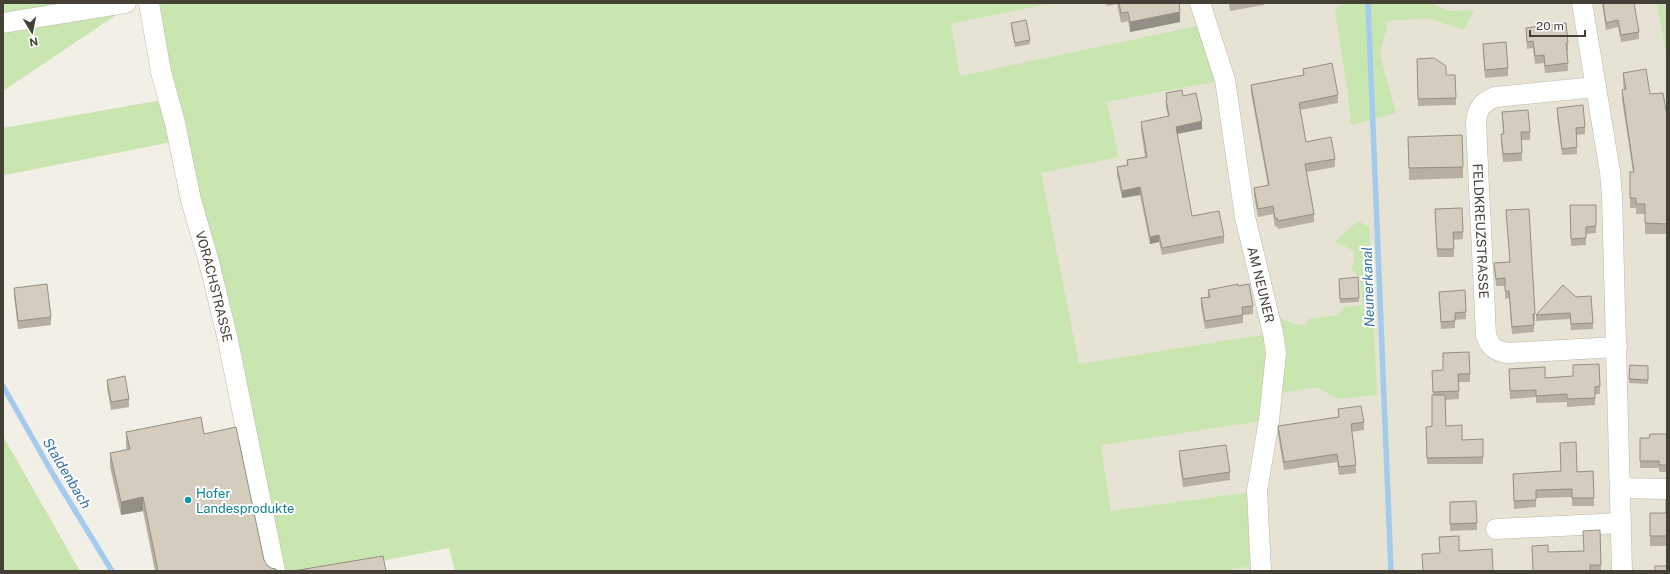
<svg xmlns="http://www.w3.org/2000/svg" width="1670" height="574" viewBox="0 0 1670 574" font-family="'Public Sans',sans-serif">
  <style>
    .residential { fill: #e6e2d4 }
    .green { fill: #cae6b0 }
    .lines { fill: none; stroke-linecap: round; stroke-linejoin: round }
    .stream { stroke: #a4caee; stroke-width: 5.5 }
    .minor-casing { stroke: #beb8a9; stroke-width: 21 }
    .minor { stroke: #fff; stroke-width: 20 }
    .wall { fill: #b6afa2 }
    .shaded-wall { fill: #948f84 }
    .building { fill: #d4ccbc; stroke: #948f84 }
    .culture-dot { fill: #0f9aa8; stroke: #fff; stroke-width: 1.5 }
    .labels { text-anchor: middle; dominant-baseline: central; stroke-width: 4; stroke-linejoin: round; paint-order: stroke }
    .street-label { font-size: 13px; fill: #454036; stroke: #fff }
    .culture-label { font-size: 13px; fill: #0d838f; stroke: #fff; text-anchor: start }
    .water-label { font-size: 14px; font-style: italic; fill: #3371ad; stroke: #fff }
  </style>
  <rect width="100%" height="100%" fill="#f2f0e6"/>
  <path class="residential" d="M1054,3H1657L1667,60V571H1224L1260,565L1257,491L1111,511L1101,445L1269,419L1273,333L1079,365L1041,173L1118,157L1107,102L1225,80L960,77L951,24Z"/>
  <path class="green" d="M3,3H134L3,91Z
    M149,3H1054L951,24L960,76L1207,24L1225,80L1107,102L1119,157L1041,173L1079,364L1273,333L1269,420L1101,445L1111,511L1257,491L1260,565L1224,571H455L449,548L329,571H275Z
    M1345,3H1432L1448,11L1474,10L1464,30L1427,18L1388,21L1380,55L1396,113L1351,125L1348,94L1335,10Z
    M1657,3H1667V60Z
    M162,100L172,142L5,175L3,170V128Z
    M1358,221L1369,227L1377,395L1337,399L1317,387L1281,393L1287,349L1280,318L1294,324L1305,325L1309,319L1338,315L1344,307L1362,305L1360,278L1352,269L1355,251L1334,242Z
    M3,436L80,571H3Z"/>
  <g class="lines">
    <path class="stream" d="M1368,3L1391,571
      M3,386L54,476L112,571"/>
    <g class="minor-casing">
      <g id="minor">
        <path id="s1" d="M149,3L161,72L175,123L191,200L209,262L227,336L275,571"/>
        <path id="s2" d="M1200,3L1225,80L1245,217L1273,333L1276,353L1269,420L1257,491L1261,571"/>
        <path d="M1582,3L1610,172L1612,196L1622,571"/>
        <path d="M3,23L126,3"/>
        <path id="s3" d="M1596,87L1495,97C1481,103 1477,109 1476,124L1486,335C1490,347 1495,351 1508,353L1617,347"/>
        <path d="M1620,488L1667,489"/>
        <path d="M1496,529L1621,523"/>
      </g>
    </g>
    <use href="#minor" class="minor"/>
  </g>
  <path class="wall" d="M1106,3H1179L1180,22L1130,32L1128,21L1121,23L1117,4L1107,6Z
    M1229,3H1264V5L1230,11Z
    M1602,3H1634L1639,32V39L1621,42L1618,27L1606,30Z
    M1011,23L1030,40V44L1015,47L1011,27Z
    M1526,28L1568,43V51H1567L1568,71L1545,73L1544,63L1535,64L1533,48L1527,49Z
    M1483,44L1508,68V76L1485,78L1483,52Z
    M1417,66L1446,75L1456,98V105L1418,106Z
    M1303,69L1338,95V103L1300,110L1306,142L1335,159V167L1307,172L1314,214V222L1278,229L1277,226L1275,227L1273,214L1258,217L1254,196V188L1268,186L1251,93V85L1303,75Z
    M1623,73L1650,94L1667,116V234H1645V214H1636V208H1630V172H1633L1622,100V90H1624L1623,83Z
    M1166,93L1183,96L1202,129L1177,134L1192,216L1224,236V243L1162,255L1159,242L1150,244L1140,195L1122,198L1117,175V167L1127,165V160L1145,157L1141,130V122L1168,116L1166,107Z
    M1557,108L1585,127V134L1576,135L1577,154L1562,155L1557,115Z
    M1502,112L1530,132V140H1521L1522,161L1503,162L1501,142V134H1503Z
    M1408,137L1463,167V178L1409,180Z
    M1570,205L1596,226V233L1586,234V245L1571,246Z
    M1435,209L1463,232V239L1454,240V257H1437Z
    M1506,210L1535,314V321H1534V332L1512,334L1509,298L1505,299V286H1496L1494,263L1510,262Z
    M1339,283L1359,298V302L1340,303Z
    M1238,286L1253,306V314L1243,315V323L1205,329L1201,306V298L1208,297V290Z
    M14,288L51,317V325L18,329L14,296Z
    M1439,292L1466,312V319L1455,320V328L1441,329Z
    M1576,297L1593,323V329L1571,330L1570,319L1536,321V315Z
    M1573,365L1600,386V394H1595V405L1567,407V402L1536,403V397L1510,399L1509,369L1545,378L1573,376Z
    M1630,365L1648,366V384L1629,383Z
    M1432,371L1470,374V382H1459V399L1445,400L1446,426L1462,440L1483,439V464H1427L1426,433L1432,426L1433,395Z
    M107,380L129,399V407L111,410L107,388Z
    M1338,409L1364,422V430L1352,432L1356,465V473L1339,475L1337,462L1284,470L1278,434V426L1338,417Z
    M126,432L204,434L264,560L267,565L276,571H155L143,511L121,515L110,467V453L127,450L126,446Z
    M1667,434V472H1659V468H1640V438H1649Z
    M1179,451L1230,472V480L1183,487L1179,459Z
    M1593,471L1594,506H1572V497L1536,498V507L1514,509L1513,474Z
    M1667,500V546H1650V513H1666Z
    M1450,509L1477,523V530L1450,531Z
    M1600,530L1601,571H1533L1548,552L1583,551Z"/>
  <path class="shaded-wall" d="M1180,12V22L1130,32V22Z
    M1202,121V129L1176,134V127Z
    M1140,187V195L1122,198V191Z
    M1159,235V242L1150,244V237Z
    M143,497V511L121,515V502Z"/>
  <path class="building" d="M1119,3H1179L1180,12L1130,22L1128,12L1121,13Z
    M1603,3H1634L1639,32L1621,35L1618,20L1606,23Z
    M1026,20L1030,40L1015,43L1011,23Z
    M1566,23L1568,43H1566L1568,63L1545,66L1544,55L1535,56L1533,41L1527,42L1526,28Z
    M1506,42L1508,68L1485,70L1483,44Z
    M1434,58L1446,66V75H1455L1456,98L1418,99L1417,59Z
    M1332,63L1338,95L1299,103L1306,142L1331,137L1335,159L1305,164L1314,214L1278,221L1277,218L1275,219L1273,206L1258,209L1254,188L1269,185L1251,85L1304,75L1303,69Z
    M1646,69L1650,94L1663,93L1667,116V224L1645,223V204H1636V198H1630V172H1634L1622,90L1626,89L1623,73Z
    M1182,90L1183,96L1196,93L1202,121L1176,127L1192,216L1219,211L1224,236L1162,248L1159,235L1150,237L1140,187L1122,191L1117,167L1128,165L1127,160L1147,157L1141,122L1169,116L1166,100L1167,99L1166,93Z
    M1583,105L1585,127L1576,128L1577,147L1562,149L1557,108Z
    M1528,110L1530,132H1521L1522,153L1503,154L1501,134H1504L1502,112Z
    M1462,135L1463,167L1409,168L1408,137Z
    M1570,205H1596V226L1586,227V238L1571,239Z
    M1462,208L1463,232H1453L1454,249H1437L1435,209Z
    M1529,209L1535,314H1533L1534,325L1512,327L1509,291H1505V278L1496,279L1494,263L1510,262L1506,210Z
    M1358,277L1359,298L1340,299L1339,279Z
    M47,284L51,317L18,321L14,288Z
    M1238,284V286L1249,284L1253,306L1242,307L1243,315L1205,321L1201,298L1210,297L1208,290Z
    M1563,285L1576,297L1591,296L1593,323L1571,324L1570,313L1536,315Z
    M1465,290L1466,312L1455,313V321L1441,322L1439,292Z
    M1469,352L1470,374H1458L1459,391L1433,392L1432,371L1443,370V353Z
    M1599,364L1600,386L1595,387V398L1567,399V394L1536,396V390L1510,391L1509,369L1545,367V378L1573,376V365Z
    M1630,365L1648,366V380L1629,379Z
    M125,376L129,399L111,402L107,380Z
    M1432,395H1445L1446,426L1462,425V440L1483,439V457L1427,458L1426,427L1432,426Z
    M1361,406L1364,422L1351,424L1356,465L1339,467L1337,454L1284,462L1278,426L1339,417L1338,409Z
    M201,417L204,434L236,427L264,560L267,565L271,568L276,569V571H158L143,497L121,502L110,453L130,449L126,432Z
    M1650,434H1667V465H1659V461H1640V438H1649Z
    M1576,442L1577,472L1593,471L1594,498H1572V489L1536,490V500L1514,501L1513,474L1561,471L1560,443Z
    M1226,445L1230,472L1183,479L1179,451Z
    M1666,500H1667V536H1650V513H1666Z
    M1476,501L1477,523L1450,524V502Z
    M1600,530L1601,565H1590V571H1533L1532,546L1548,545V552L1584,551L1583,531Z
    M1459,536V551L1492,549L1493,571H1423L1422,554L1440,553L1439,537Z
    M383,556L386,571H293Z
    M1655,566H1667V571H1655Z"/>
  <circle class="culture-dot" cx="188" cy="500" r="4"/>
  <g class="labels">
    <g class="street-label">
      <text stroke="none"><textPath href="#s3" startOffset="244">FELDKREUZSTRASSE</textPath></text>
      <text stroke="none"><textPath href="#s2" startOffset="289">AM NEUNER</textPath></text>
      <text stroke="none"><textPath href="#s1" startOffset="291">VORACHSTRASSE</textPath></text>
    </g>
    <g class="culture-label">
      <text x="196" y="493">Hofer<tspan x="196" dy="15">Landesprodukte</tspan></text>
    </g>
    <g class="water-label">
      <text transform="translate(1368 287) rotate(-92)">Neunerkanal</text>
      <text transform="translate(67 473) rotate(59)">Staldenbach</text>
    </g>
  </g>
  <rect width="1670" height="574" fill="none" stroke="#454036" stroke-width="8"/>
  <g transform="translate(32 32) rotate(170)" stroke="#ffffff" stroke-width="3" paint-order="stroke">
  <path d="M0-3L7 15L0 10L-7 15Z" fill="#454036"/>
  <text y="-6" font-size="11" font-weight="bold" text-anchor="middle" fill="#454036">N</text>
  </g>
  <path d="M1530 30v6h55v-6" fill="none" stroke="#454036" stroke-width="2"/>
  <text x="1536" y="30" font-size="12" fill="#454036" stroke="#ffffff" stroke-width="3" paint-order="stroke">20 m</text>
</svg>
